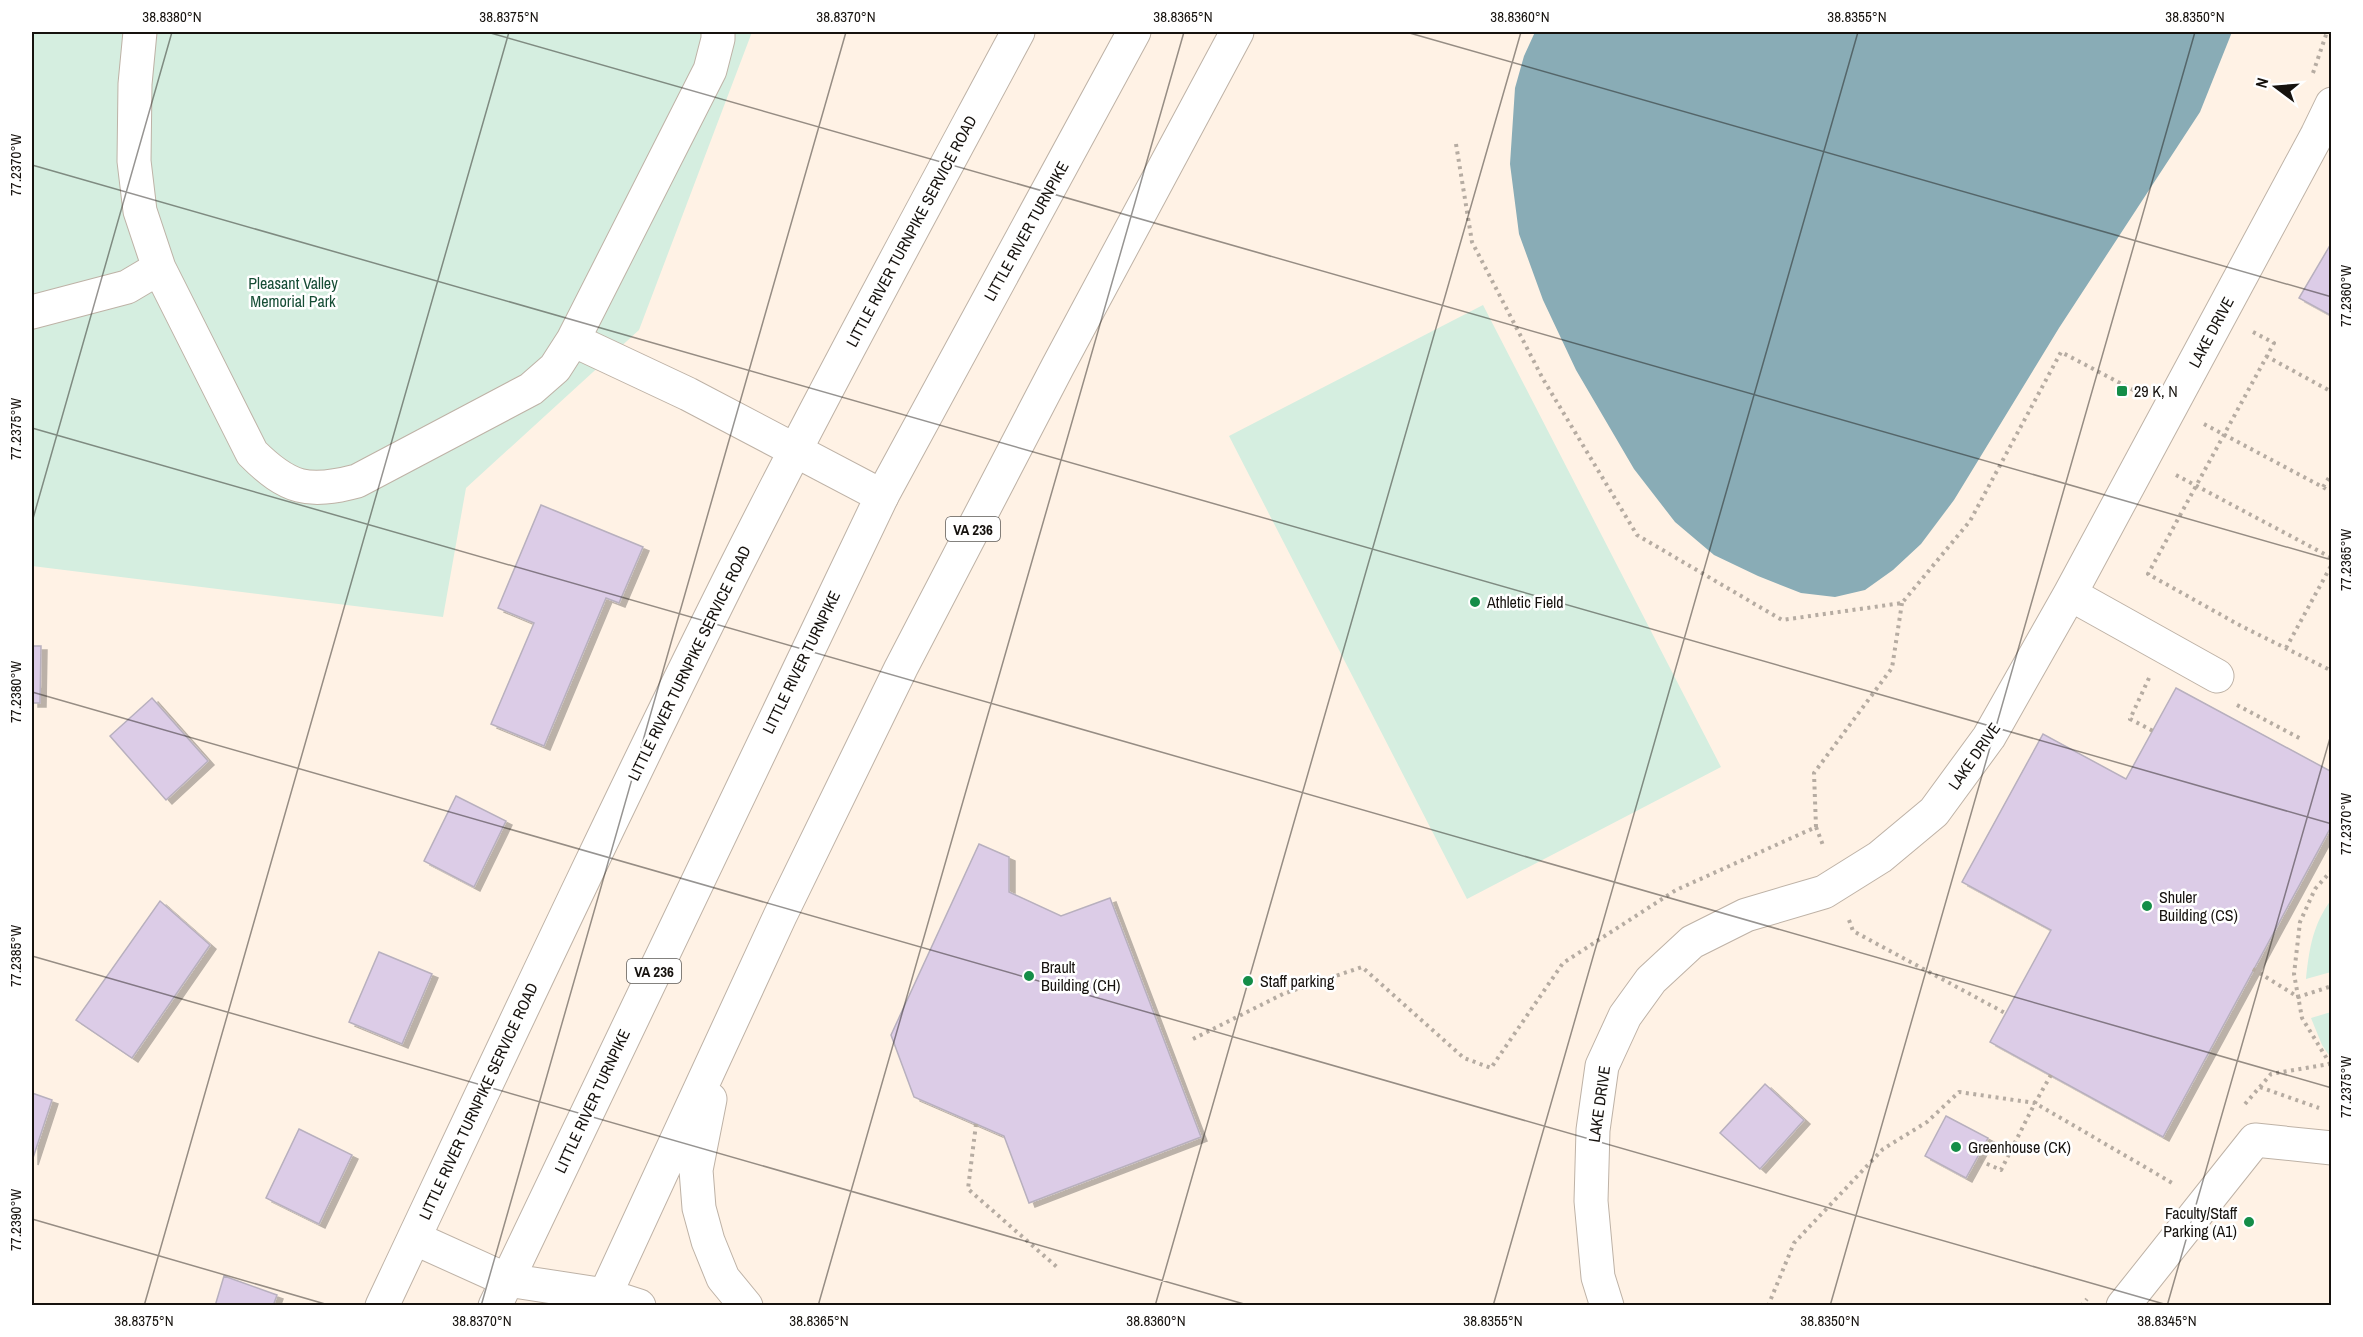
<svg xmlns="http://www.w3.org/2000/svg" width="2363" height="1337" viewBox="0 0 2363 1337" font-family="'Archivo Narrow',sans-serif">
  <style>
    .green { fill: #d5eee0 }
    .water { fill: #89acb6 }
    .building { fill: #dccce7; stroke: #b8b0be; stroke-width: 1.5; filter: url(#shadow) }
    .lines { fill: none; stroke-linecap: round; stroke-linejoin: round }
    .minor-casing { stroke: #beb2a6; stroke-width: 35 }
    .major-casing { stroke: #beb2a6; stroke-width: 35 }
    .path { stroke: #b6aca2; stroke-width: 4; stroke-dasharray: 3 4.5; stroke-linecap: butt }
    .minor { stroke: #fff; stroke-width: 33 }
    .major { stroke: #fff; stroke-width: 33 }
    .ticks { fill: none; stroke: #16120e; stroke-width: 1.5; stroke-opacity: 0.45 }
    .poi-dot { fill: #148d48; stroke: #fff; stroke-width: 2 }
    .labels { text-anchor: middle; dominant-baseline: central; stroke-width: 5; stroke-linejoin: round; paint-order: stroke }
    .shield { fill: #fff; stroke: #5c5956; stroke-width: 1.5 }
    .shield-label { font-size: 15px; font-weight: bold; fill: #16120e }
    .street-label { font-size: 16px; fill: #16120e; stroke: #fff }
    .park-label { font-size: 16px; fill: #164d35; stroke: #fff }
    .poi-label { font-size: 16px; fill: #16120e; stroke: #fff; text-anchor: start }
    .neatline { fill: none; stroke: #16120e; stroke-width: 2 }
    .ticks-label { font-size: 15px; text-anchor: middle; fill: #16120e }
  </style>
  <defs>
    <filter id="shadow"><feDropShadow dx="6" dy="4" stdDeviation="0" flood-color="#0004"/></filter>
  </defs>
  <rect width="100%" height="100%" fill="#fff2e5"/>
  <path class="green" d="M32,32H752L639,330L466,488L443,617L32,566Z
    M1483,305L1721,767L1467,899L1229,436Z
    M2331,900V972L2306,979C2309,949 2313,924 2331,900Z
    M2331,1012H2332L2331,1058L2322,1045L2311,1018Z"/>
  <path class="water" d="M1535,32H2232L2200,112L2059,328L1954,500L1921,544L1893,570L1865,590L1835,597L1801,593L1758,576L1714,555L1675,522L1634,469L1576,370L1543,300L1519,234L1510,164L1515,88L1524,56Z"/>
  <path class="building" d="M2332,242V316L2299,298Z
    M541,505L643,547L619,603L606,598L544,746L491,724L534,623L498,608Z
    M32,646H41L40,703H32Z
    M2176,688L2332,772V825L2163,1137L1990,1042L2051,930L1962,882L2043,734L2126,779Z
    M152,698L208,761L166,800L110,736Z
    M456,796L506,821L474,887L424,861Z
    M979,844L1009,857V892L1061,916L1110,898L1201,1137L1029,1203L1004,1136L914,1097L891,1035Z
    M160,901L210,945L132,1058L76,1020Z
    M379,952L432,974L402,1044L349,1022Z
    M1765,1084L1804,1120L1760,1169L1720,1133Z
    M32,1093L52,1100L32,1161Z
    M1946,1116L1988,1138L1966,1178L1925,1156Z
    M299,1129L352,1155L319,1224L266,1198Z
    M224,1276L277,1295L273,1306H215Z"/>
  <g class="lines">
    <g class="minor-casing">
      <path id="minor" d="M140,32L135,84L134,161L140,211L159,268L252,453C288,489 308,494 357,481L531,389L555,368L573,340L710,70L718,39V32
        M32,312L127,287L159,268
        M573,340L688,394L882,496
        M2070,594L2217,676
        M414,1238L507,1280
        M382,1306C497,1062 611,817 731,576C823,393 921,213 1018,32
        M1607,1306L1598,1277L1591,1201L1593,1130L1602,1066L1625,1016L1651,980L1692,942L1746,915L1824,892L1880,857L1934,812L1989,737L2070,594L2317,135L2332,104
        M2123,1306L2255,1140L2332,1148"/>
    </g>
    <g class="major-casing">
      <path id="major" d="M710,1099L696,1170L699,1208L708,1241L723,1278L746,1306
        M507,1280L605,1295L639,1306
        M495,1306L882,496L1134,32
        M600,1306L780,916L901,668L1058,366L1237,32"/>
    </g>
    <path class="path" d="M2313,73L2327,32
      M1456,144L1472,242L1543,379L1637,535L1782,620L1902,603L1970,521L2061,352L2137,392
      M2253,332L2274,343L2148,574L2241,626L2332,671
      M2266,356L2332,392
      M2204,424L2332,492
      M2176,475L2332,558
      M2323,487L2332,473
      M2286,648L2332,564
      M2149,678L2130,719L2153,731
      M2237,705L2303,740
      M1816,827L1814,773L1892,668L1902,603
      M2332,870L2315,889L2300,922L2294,974L2302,1018L2332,1067
      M1849,920L1853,931L2005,1013
      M2253,969L2298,997L2332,986
      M1193,1039L1283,994L1362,967L1464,1058L1491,1068L1563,963L1676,890L1816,827L1824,848
      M2051,1075L2035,1103L2174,1184
      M2260,1087L2319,1108
      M2245,1104L2271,1074L2329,1064
      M976,1124L968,1189L1058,1268
      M1768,1306L1794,1243L1883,1149L1927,1122L1959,1092L2035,1103L2001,1170L1976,1159
      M2081,1306L2087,1299"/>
    <use href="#minor" class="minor"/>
    <use href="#major" class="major"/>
  </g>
  <path class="ticks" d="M487,32L2332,560M1406,32L2332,297M2326,32L2332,33M32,165L2332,824M32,428L2332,1088M32,522L172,32M32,692L2171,1306M32,956L1251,1306M32,1219L332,1306M144,1306L509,32M481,1306L846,32M818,1306L1184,32M1155,1306L1521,32M1493,1306L1858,32M1830,1306L2195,32M2167,1306L2332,731"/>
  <g class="poi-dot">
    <rect x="2116" y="385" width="12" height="12" rx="3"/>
    <circle cx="1475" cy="602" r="6"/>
    <circle cx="2147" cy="906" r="6"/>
    <circle cx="1029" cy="976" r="6"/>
    <circle cx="1248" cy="981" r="6"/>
    <circle cx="1956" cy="1147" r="6"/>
    <circle cx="2249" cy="1222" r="6"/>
  </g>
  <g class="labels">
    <g class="shield">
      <rect x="946" y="517" width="54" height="24" rx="4.5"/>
      <rect x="627" y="959" width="54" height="24" rx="4.5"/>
    </g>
    <g class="shield-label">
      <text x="973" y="529">VA 236</text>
      <text x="654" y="971">VA 236</text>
    </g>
    <g class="street-label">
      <text transform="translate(911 231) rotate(-62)">LITTLE RIVER TURNPIKE SERVICE ROAD</text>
      <text transform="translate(1026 231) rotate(-61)">LITTLE RIVER TURNPIKE</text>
      <text transform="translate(2211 332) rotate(-62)">LAKE DRIVE</text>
      <text transform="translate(801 662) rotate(-64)">LITTLE RIVER TURNPIKE</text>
      <text transform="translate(689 663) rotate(-64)">LITTLE RIVER TURNPIKE SERVICE ROAD</text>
      <text transform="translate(1974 756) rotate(-55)">LAKE DRIVE</text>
      <text transform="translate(478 1101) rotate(-65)">LITTLE RIVER TURNPIKE SERVICE ROAD</text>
      <text transform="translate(592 1101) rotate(-65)">LITTLE RIVER TURNPIKE</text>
      <text transform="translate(1599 1104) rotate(-82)">LAKE DRIVE</text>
    </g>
    <g class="park-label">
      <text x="293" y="283">Pleasant Valley<tspan x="293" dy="18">Memorial Park</tspan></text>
    </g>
    <g class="poi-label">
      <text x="2134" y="391">29 K, N</text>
      <text x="1487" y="602">Athletic Field</text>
      <text x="2159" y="897">Shuler<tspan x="2159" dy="18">Building (CS)</tspan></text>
      <text x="1041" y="967">Brault<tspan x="1041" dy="18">Building (CH)</tspan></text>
      <text x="1260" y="981">Staff parking</text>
      <text x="1968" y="1147">Greenhouse (CK)</text>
      <text x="2237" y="1213" text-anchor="end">Faculty/Staff<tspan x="2237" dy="18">Parking (A1)</tspan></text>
    </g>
  </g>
  <rect width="2363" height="1337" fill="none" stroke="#ffffff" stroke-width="66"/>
  <g transform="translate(2276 87) rotate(286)" stroke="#ffffff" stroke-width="4.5" paint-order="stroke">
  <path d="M0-4.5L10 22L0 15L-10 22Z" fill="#16120e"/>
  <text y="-9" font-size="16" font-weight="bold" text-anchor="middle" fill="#16120e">N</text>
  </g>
  <rect x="33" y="33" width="2297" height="1271" class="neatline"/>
  <g class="ticks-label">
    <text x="172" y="22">38.8380°N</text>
    <text x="509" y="22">38.8375°N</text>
    <text x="846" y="22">38.8370°N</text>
    <text x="1183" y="22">38.8365°N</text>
    <text x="1520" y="22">38.8360°N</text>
    <text x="1857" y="22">38.8355°N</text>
    <text x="2195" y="22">38.8350°N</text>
    <text transform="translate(16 165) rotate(-90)" y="5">77.2370°W</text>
    <text transform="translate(2346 296) rotate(-90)" y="5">77.2360°W</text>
    <text transform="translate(16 429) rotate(-90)" y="5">77.2375°W</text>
    <text transform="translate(2346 560) rotate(-90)" y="5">77.2365°W</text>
    <text transform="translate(16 692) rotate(-90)" y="5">77.2380°W</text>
    <text transform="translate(2346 824) rotate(-90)" y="5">77.2370°W</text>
    <text transform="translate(16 956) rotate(-90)" y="5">77.2385°W</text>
    <text transform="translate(2346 1087) rotate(-90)" y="5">77.2375°W</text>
    <text transform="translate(16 1220) rotate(-90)" y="5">77.2390°W</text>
    <text x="144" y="1326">38.8375°N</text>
    <text x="482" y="1326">38.8370°N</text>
    <text x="819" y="1326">38.8365°N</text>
    <text x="1156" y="1326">38.8360°N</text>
    <text x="1493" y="1326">38.8355°N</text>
    <text x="1830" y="1326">38.8350°N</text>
    <text x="2167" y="1326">38.8345°N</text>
  </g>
</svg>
